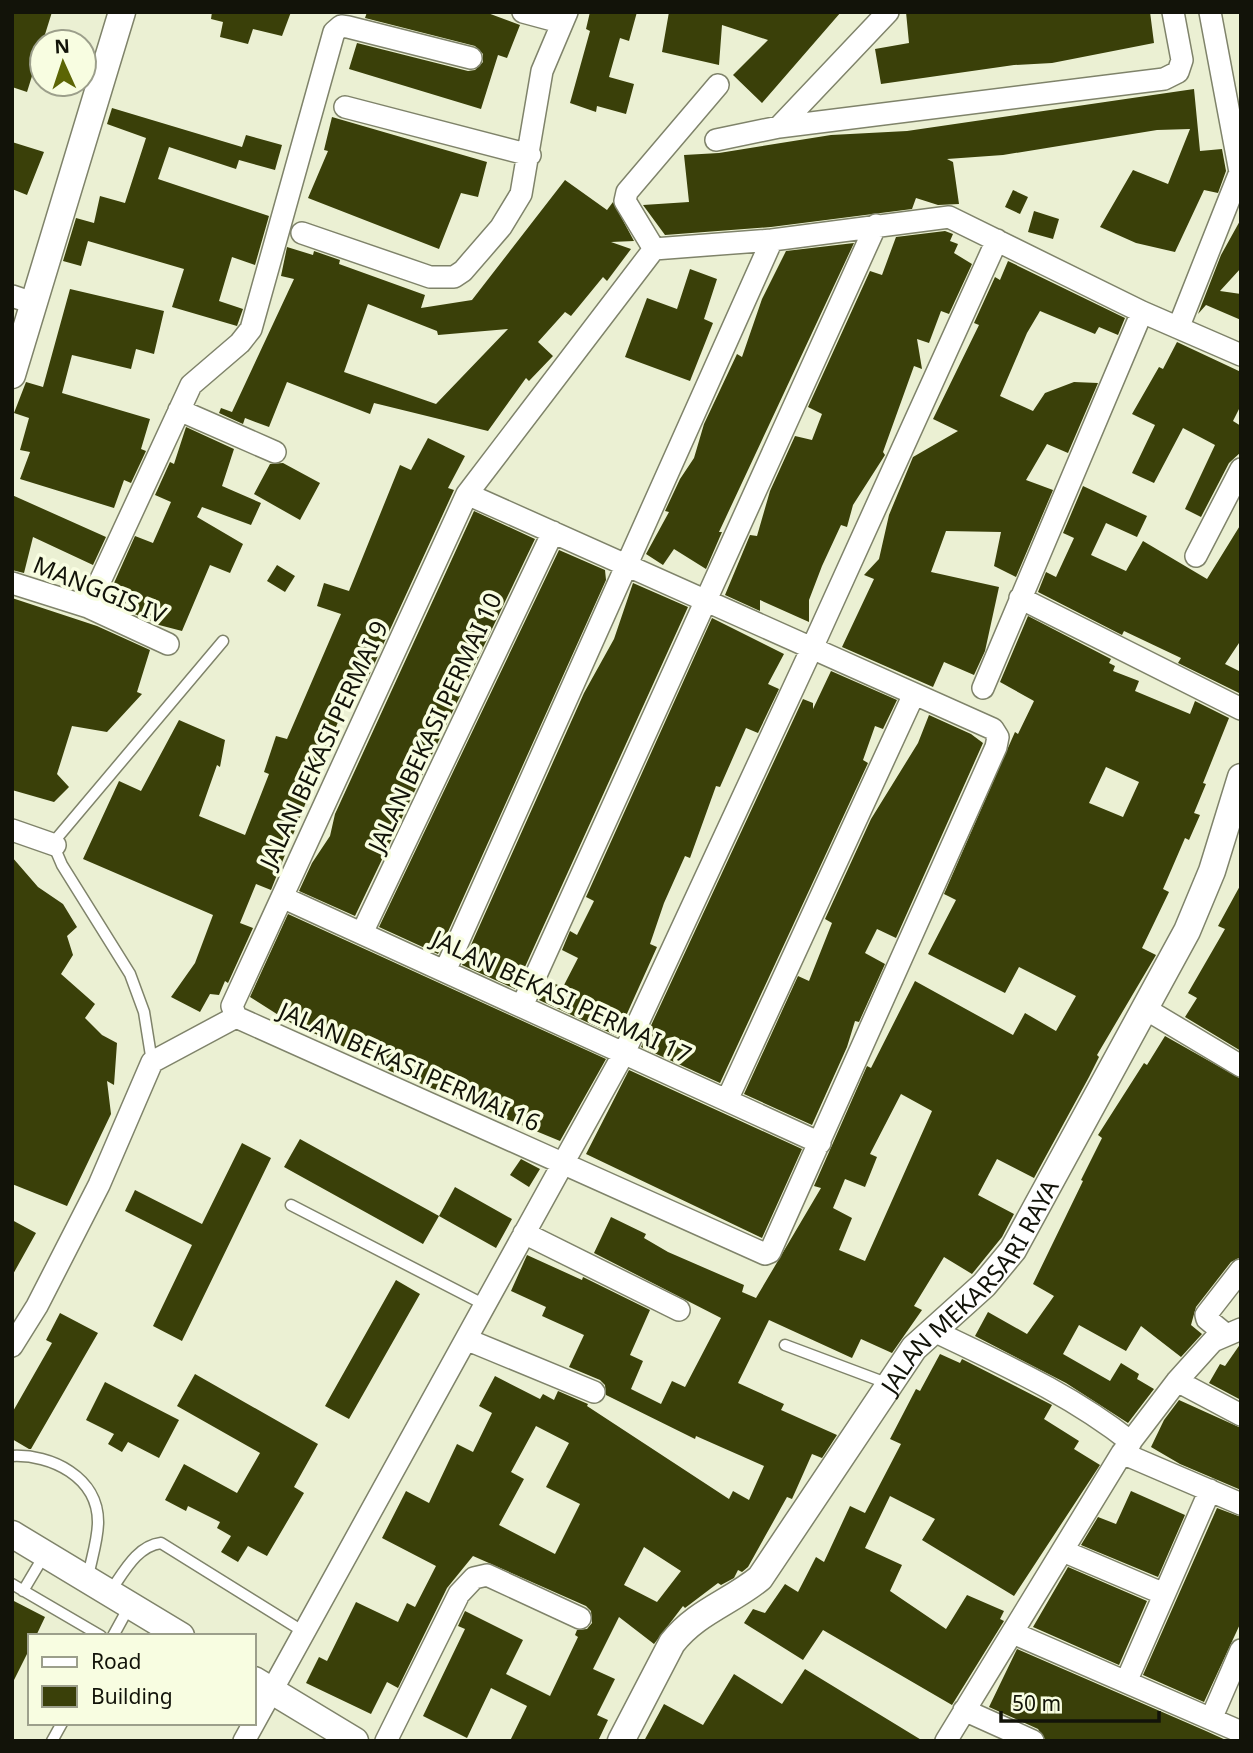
<svg xmlns="http://www.w3.org/2000/svg" width="1253" height="1753" viewBox="0 0 1253 1753" font-family="'Noto Sans',sans-serif">
  <style>
    .building { fill: #3a4009; fill-rule: evenodd }
    .lines { fill: none; stroke-linecap: round; stroke-linejoin: round }
    .service-casing { stroke: #7f836a; stroke-width: 13 }
    .minor-casing { stroke: #7f836a; stroke-width: 24 }
    .tertiary-casing { stroke: #7f836a; stroke-width: 29 }
    .service { stroke: #fff; stroke-width: 10 }
    .minor { stroke: #fff; stroke-width: 21 }
    .tertiary { stroke: #fff; stroke-width: 26 }
    .labels { text-anchor: middle; dominant-baseline: central; stroke-width: 7; stroke-linejoin: round; paint-order: stroke }
    .street-label { font-size: 24px; fill: #121309; stroke: #f8fde1 }
  </style>
  <rect width="100%" height="100%" fill="#ebf0d3"/>
  <path class="building" d="M12,12H52L27,92L12,87Z
    M212,12H291L282,36L253,29L248,44L220,37L223,22L211,19Z
    M367,12H485L520,25L507,58L498,55L481,109L349,69L357,43L468,71L475,70L483,62V54L475,46L365,18Z
    M590,12H637L629,41L620,38L609,77L634,84L626,114L597,106L596,112L570,103L590,31L586,29Z
    M669,12H841L762,103L733,75L768,40L722,25L719,65L662,52Z
    M906,12H1150L1154,43L1052,63L1014,65L881,84L875,49L909,43Z
    M1194,89L1200,151L1222,149L1226,171L1218,193L1204,190L1175,252L1136,243L1100,227L1133,170L1168,184L1190,129L1157,130L1003,155L947,159L953,162L959,204L938,205L916,198L912,209L771,227L665,235L643,205L689,202L684,155L719,153L831,135L907,131Z
    M112,108L242,147L246,135L282,145L275,170L239,160L236,169L169,147L158,179L269,216L255,265L232,257L219,301L243,309L237,326L172,307L184,269L88,241L81,266L63,261L76,218L94,223L100,196L125,203L146,138L107,124Z
    M332,117L487,162L478,197L461,193L439,249L308,198L328,151L324,150Z
    M12,142L44,152L27,195L12,189Z
    M565,180L607,210L613,202L634,241L611,242L631,249L607,281L603,277L571,316L565,312L538,342L553,356L529,381L526,378L488,431L374,403L370,414L287,382L269,427L245,418L243,424L219,413L221,408L232,412L294,279L281,276L287,247L313,255L314,251L340,260L339,264L425,295L421,308L472,300ZM368,304L437,331L438,335L508,329L436,404L344,372Z
    M1013,190L1028,197L1020,214L1005,207Z
    M1034,211L1059,219L1053,239L1028,232Z
    M1241,219V268L1220,291L1241,294V320L1206,305L1198,314L1221,255Z
    M945,231L953,234L950,241L958,244L954,253L972,264L949,314L941,311L929,343L917,339L922,369L914,366L883,452L885,455L853,505L847,527L841,525L822,566L809,600V622L760,600V611L725,595L750,535L757,536L770,491L795,436L812,440L822,414L808,407L870,271L882,275L896,237Z
    M854,243L719,532H722L706,569L674,549L663,565L646,554L669,512L665,511L680,479L694,458L704,424L737,354L742,357L762,299L786,251Z
    M1008,261L1125,318L1118,335L1099,327L1095,334L1040,311L1027,333L1000,396L1033,411L1045,393L1074,382L1098,383L1068,453L1047,444L1026,480L1053,490L1016,577L994,566L1001,532L946,531L931,572L999,587L985,651L974,675L944,662L933,687L842,647L874,579L864,575L879,559L889,515L913,457L958,431L933,419L979,325L974,323L995,277L1000,280Z
    M690,269L717,279L704,319L713,323L690,381L625,357L647,298L677,309Z
    M70,289L164,311L154,354L136,349L131,369L72,355L62,393L150,419L141,449L146,451L131,483L124,480L114,508L20,479L30,452L20,450L29,418L14,413L26,382L43,387Z
    M1177,342L1241,372V405L1233,421L1241,426V452L1229,463L1201,517L1185,509L1215,445L1183,428L1154,483L1132,473L1155,425L1132,414L1159,367L1163,369Z
    M186,427L234,449L222,486L261,503L251,525L202,507L197,517L243,544L230,573L210,565L182,631L159,625L106,601L135,536L153,543L171,502L155,495L170,462L174,464Z
    M428,438L465,456L448,488L454,490L366,682L359,678L348,708L344,707L271,890L256,884L240,923L253,928L228,983L225,981L219,995L210,994L200,1012L171,997L195,963L213,915L83,859L119,781L141,791L179,720L225,740L220,767L217,765L199,816L245,835L269,774L264,772L276,736L287,739L341,614L317,606L324,583L349,591L400,465L411,470Z
    M283,463L320,483L300,520L254,494L270,464Z
    M1083,486L1147,516L1137,537L1106,523L1091,555L1126,571L1143,541L1207,579L1241,524V640L1225,664L1241,672L1239,693L1178,663L1181,658L1124,631L1122,635L1038,592L1046,572L1056,577L1074,538L1063,533Z
    M12,495L106,537L93,565L33,537L24,573L12,570Z
    M474,511L535,539L355,916L299,891L312,863L330,836L335,814Z
    M559,550L605,570L606,580L438,954L379,927Z
    M277,565L295,576L285,592L267,581Z
    M633,583L688,607L515,989L462,965L584,693L614,639Z
    M12,598L97,626L150,650L137,692L142,694L107,732L72,726L57,774L69,787L54,802L12,790Z
    M1028,616L1111,659L1109,663L1115,666L1113,671L1139,681L1135,691L1190,714L1195,701L1229,718L1203,783L1206,784L1194,813L1200,815L1189,840L1185,838L1163,889L1169,892L1142,948L1156,955L1097,1055L1099,1057L1089,1077L1034,1178L997,1159L978,1195L1014,1214L1002,1237L972,1274L944,1257L914,1306L922,1310L892,1353L861,1339L852,1358L769,1320L738,1383L784,1404L781,1410L837,1435L822,1458L812,1454L792,1499L787,1497L748,1567L742,1572L738,1570L734,1578L721,1585L718,1583L685,1608L683,1606L654,1644L619,1617L593,1669L615,1679L597,1715L608,1720L598,1741H510L527,1706L491,1688L467,1738L423,1716L465,1629L458,1626L465,1611L523,1640L506,1674L550,1696L578,1637L575,1635L577,1630L587,1629L592,1623L591,1611L586,1606L473,1556L447,1588L398,1688L387,1682L371,1714L306,1683L319,1657L327,1661L356,1602L398,1622L407,1603L415,1607L436,1566L382,1538L406,1491L429,1503L457,1444L473,1452L492,1413L479,1406L495,1376L540,1399L543,1394L554,1400L558,1391L588,1404L587,1406L729,1499L733,1491L749,1500L764,1466L696,1436L695,1439L606,1395L605,1385L600,1380L569,1367L584,1335L542,1316L546,1307L511,1291L527,1255L582,1280L583,1277L650,1310L630,1355L643,1361L631,1389L661,1404L672,1381L685,1387L721,1318L594,1253L611,1217L646,1234L644,1238L668,1252L744,1285L742,1292L756,1298L821,1188L814,1186L867,1066L871,1068L915,981L1013,1035L1025,1013L1056,1031L1076,996L1019,967L1005,993L928,954L956,900L944,894L1011,741L1015,732L1018,734L1034,701L1000,682ZM1106,767L1139,782L1123,817L1089,803ZM901,1094L932,1111L865,1261L839,1250L852,1218L833,1208L845,1179L865,1187L877,1157L870,1154ZM536,1426L569,1443L546,1487L580,1504L555,1554L499,1525L524,1479L511,1472ZM644,1547L681,1571L657,1602L624,1585Z
    M712,618L784,654L768,684L779,689L758,733L746,728L720,787L716,786L690,858L685,856L664,903L650,944L657,947L617,1036L539,1000L548,981L563,987L578,958L562,950L570,931L577,935L594,901L586,897Z
    M831,671L897,700L883,729L875,726L863,760L868,763L720,1083L641,1047L803,699L813,703V709Z
    M929,715L971,734L983,743L896,938L877,929L865,953L885,964L859,1022L855,1021L847,1047L812,1125L744,1094L798,976L809,981L832,923L825,919L871,819L918,743Z
    M12,857L38,887L63,904L77,927L67,936L73,955L61,974L95,1004L85,1018L102,1035L117,1043L114,1085L107,1081L111,1114L67,1206L12,1184Z
    M1241,884V1051L1185,1017L1197,998L1188,993L1225,929L1218,926Z
    M288,914L606,1059L560,1141L390,1071L358,1053L291,1023L250,997Z
    M1165,1036L1241,1079V1257L1231,1262L1196,1307L1191,1325L1202,1334L1181,1357L1141,1326L1126,1351L1079,1325L1063,1354L1110,1381L1121,1363L1139,1374L1137,1379L1154,1389L1128,1423L1066,1383L975,1336L988,1312L1027,1334L1054,1296L1033,1284L1083,1181L1081,1180L1102,1138L1098,1135L1144,1063L1147,1065Z
    M629,1070L802,1149L762,1238L586,1154Z
    M300,1139L439,1216L423,1244L284,1167Z
    M242,1143L271,1158L182,1341L153,1326L192,1245L125,1211L135,1190L202,1224Z
    M521,1159L540,1169L529,1187L510,1175Z
    M455,1187L512,1219L496,1248L439,1216Z
    M12,1220L36,1233L12,1276Z
    M396,1280L420,1294L349,1419L325,1406Z
    M60,1313L98,1333L31,1449H29L12,1439V1413L52,1343L46,1340Z
    M1241,1343V1400L1209,1383L1220,1364L1225,1366Z
    M940,1354L960,1363L962,1359L1052,1405L1044,1419L1079,1441L1074,1449L1100,1465L1014,1596L922,1540L935,1519L890,1496L865,1548L902,1565L890,1591L946,1629L967,1595L1004,1611L1000,1619L1004,1621L952,1705L823,1630L803,1660L744,1623L753,1609L765,1613L785,1584L798,1592L816,1557L824,1562L850,1506L865,1513L901,1444L890,1439L916,1389L920,1391Z
    M195,1374L318,1444L294,1487L304,1493L267,1556L248,1546L238,1562L221,1552L231,1536L217,1528L220,1522L188,1506L186,1511L165,1500L184,1464L237,1493L260,1453L177,1406Z
    M105,1382L179,1420L159,1458L128,1442L122,1452L108,1444L114,1434L86,1420Z
    M1179,1400L1241,1428V1490L1180,1464L1151,1447L1164,1420Z
    M1131,1491L1185,1515L1158,1577L1081,1545L1098,1517L1116,1524Z
    M1217,1508L1241,1517V1622L1204,1702L1143,1675Z
    M1068,1567L1147,1601L1119,1665L1033,1627Z
    M12,1600L45,1617L36,1636H30V1648L12,1684Z
    M1017,1649L1206,1731L1228,1741H1046L1038,1729L989,1707Z
    M805,1669L923,1741H644L664,1704L703,1725L734,1674L782,1704Z"/>
  <g class="lines">
    <g class="service-casing">
      <path id="service" d="M152,1062L144,1012L130,974L62,865L56,851L57,838L223,641
        M291,1205L485,1305
        M785,1345L889,1384
        M12,1456C51,1454 98,1477 98,1522C98,1540 91,1560 88,1577
        M12,1584L101,1636
        M23,1591L45,1554
        M109,1593C123,1574 136,1546 161,1543L304,1632
        M113,1636L130,1605
        M52,1741L62,1723"/>
    </g>
    <g class="minor-casing">
      <path id="minor" d="M523,12L560,22
        M888,12L779,127L1164,79L1178,72L1182,60L1173,12
        M1210,12L1240,172
        M718,85L627,192L625,201L654,249L772,240
        M345,107L530,155
        M716,140L779,127
        M302,233L430,277H454L463,271L501,227L521,194L542,71L567,12
        M12,296L33,303
        M1179,326L1240,172
        M179,410L275,452
        M1196,556L1241,469
        M12,583L88,607L168,644
        M1020,598L1241,709
        M88,607L191,385L240,343L251,329L334,32L341,26L348,27L471,58
        M983,688L1142,312
        M12,830L55,845
        M282,897L820,1143
        M362,933L553,532
        M445,971L772,240L949,217L1142,312L1241,355
        M522,1006L876,225
        M1144,1008L1241,1066
        M236,1017L765,1254L770,1252L996,747L998,737L993,729L467,494
        M236,1017L232,1006L467,494L654,249
        M727,1100L914,694
        M524,1233L679,1310
        M932,1330C1002,1364 1069,1393 1131,1442
        M1224,1333L1207,1319L1206,1315L1241,1270
        M468,1340L594,1392
        M12,1346L37,1306L99,1185L152,1062L236,1017
        M1177,1381L1241,1415
        M1122,1453L1241,1504
        M1063,1551L1164,1594
        M1013,1633L1241,1732
        M1126,1682L1210,1490
        M964,1710L1033,1741
        M1211,1719L1241,1650
        M244,1741L624,1053L812,648L997,240
        M386,1741L459,1594L474,1578L487,1575L580,1618
        M946,1741L1122,1453L1177,1381L1213,1341L1241,1329"/>
    </g>
    <g class="tertiary-casing">
      <g id="tertiary">
        <path d="M12,375L122,12"/>
        <path d="M12,1534L181,1636"/>
        <path d="M254,1680L355,1741"/>
        <path id="s1" d="M621,1741L672,1643C696,1612 731,1602 760,1578L914,1348L984,1285L1013,1250L1187,931L1212,871L1241,777"/>
      </g>
    </g>
    <use href="#service" class="service"/>
    <use href="#minor" class="minor"/>
    <use href="#tertiary" class="tertiary"/>
  </g>
  <g class="labels">
    <g class="street-label">
      <text transform="translate(100 589) rotate(22)">MANGGIS IV</text>
      <text transform="translate(434 722) rotate(-65)">JALAN BEKASI PERMAI 10</text>
      <text transform="translate(323 744) rotate(-65)">JALAN BEKASI PERMAI 9</text>
      <text transform="translate(562 996) rotate(25)">JALAN BEKASI PERMAI 17</text>
      <text transform="translate(410 1066) rotate(24)">JALAN BEKASI PERMAI 16</text>
      <text stroke="none"><textPath href="#s1" startOffset="581">JALAN MEKARSARI RAYA</textPath></text>
    </g>
  </g>
  <rect width="1253" height="1753" fill="none" stroke="#121309" stroke-width="28"/>
  <rect x="28" y="1634" width="228" height="91" fill="#f8fde1" stroke="#9c9f8b" stroke-width="2"/>
  <rect x="42" y="1657" width="35" height="10" fill="#ffffff" stroke="#9c9f8b" stroke-width="2"/>
  <text x="91" y="1669" font-size="21" fill="#121309">Road</text>
  <rect x="42" y="1686" width="35" height="21" fill="#3a4009" stroke="#9c9f8b" stroke-width="2"/>
  <text x="91" y="1704" font-size="21" fill="#121309">Building</text>
  <g transform="translate(63 63) rotate(357)"><circle r="33" fill="#f8fde1" stroke="#9c9f8b" stroke-width="2"/>
  <path d="M0-5L12 26L0 18L-12 26Z" fill="#5c6505"/>
  <text y="-10" font-size="19" font-weight="bold" text-anchor="middle" fill="#121309">N</text>
  </g>
  <path d="M1001 1711v10h158v-10" fill="none" stroke="#121309" stroke-width="3.5"/>
  <text x="1012" y="1711" font-size="21" fill="#121309" stroke="#f8fde1" stroke-width="5" paint-order="stroke">50 m</text>
</svg>
